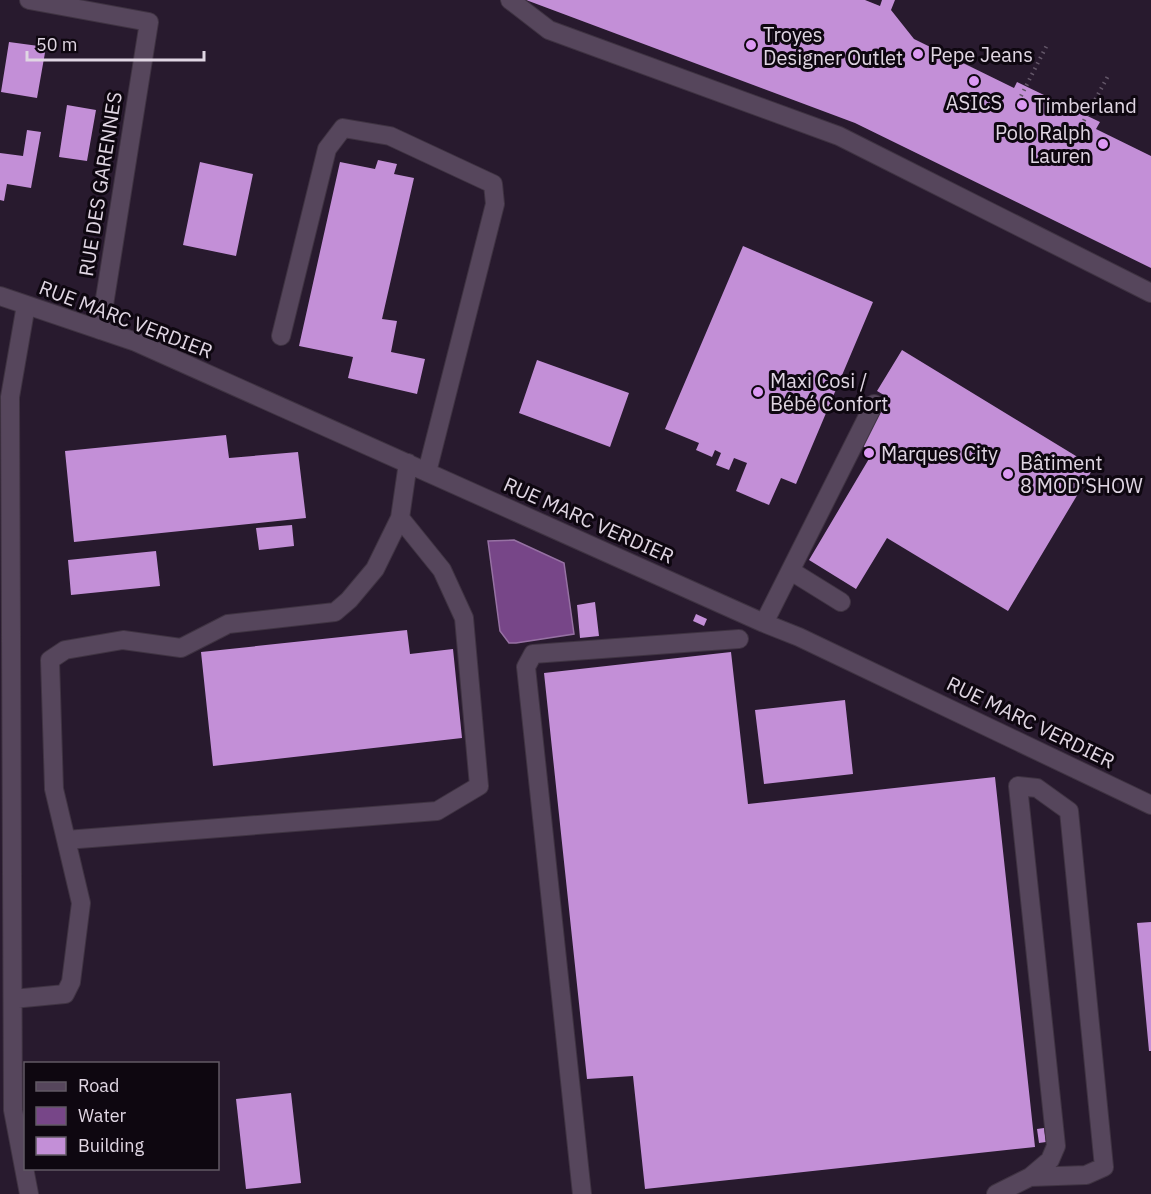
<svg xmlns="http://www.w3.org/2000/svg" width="1151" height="1194" viewBox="0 0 1151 1194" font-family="'IBM Plex Sans',sans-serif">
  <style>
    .water { fill: #774688; stroke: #9671a3; stroke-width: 1.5 }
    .building { fill: #c38fd7 }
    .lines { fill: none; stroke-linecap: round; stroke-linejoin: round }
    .minor-casing { stroke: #3f3342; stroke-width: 20 }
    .path { stroke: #635668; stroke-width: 4; stroke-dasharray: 1.5 4.5; stroke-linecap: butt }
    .minor { stroke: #56465c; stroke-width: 18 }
    .poi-dot { fill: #dc99f4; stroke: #0e0710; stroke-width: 2 }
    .labels { text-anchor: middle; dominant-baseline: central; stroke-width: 6; stroke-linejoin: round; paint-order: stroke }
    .poi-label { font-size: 20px; fill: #e0d6e3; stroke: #0e0710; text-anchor: start }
    .street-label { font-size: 20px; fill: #e0d6e3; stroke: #0e0710 }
  </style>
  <rect width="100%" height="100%" fill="#281a2e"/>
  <path class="water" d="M514,540L564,563L574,634L516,643H509L500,631L488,541Z"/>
  <path class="building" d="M526,0H865L880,6L882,0H895L891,10L914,39L1014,88L1017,82L1100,122L1096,129L1151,156V268L855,123Z
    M9,42L46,47L37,98L1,92Z
    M67,105L96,110L87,161L59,157Z
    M27,130L41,132L31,188L7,184L4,201L0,200V153L23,156Z
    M378,160L397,164L394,174L414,178L382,319L397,321L391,352L425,359L417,394L348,378L353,357L299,346L340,162L375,169Z
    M200,162L253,174L236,256L183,245Z
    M743,246L873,302L796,484L781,478L769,505L736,491L747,463L734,458L729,470L716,465L721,453L715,450L712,457L696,450L699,443L665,429Z
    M902,350L1094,467L1008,611L887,538L856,589L809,560L873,452L861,445L889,398L877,391Z
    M537,360L629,393L610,447L519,413Z
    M226,435L229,458L298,452L306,518L74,542L65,451Z
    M292,525L294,546L259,550L256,528Z
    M156,551L160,586L71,595L68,560Z
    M595,602L599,636L580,638L577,605Z
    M696,614L707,619L704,626L693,621Z
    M407,630L410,654L453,649L462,738L213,766L201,652Z
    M731,652L748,804L995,777L1035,1147L645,1189L633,1076L587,1079L544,673Z
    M845,700L853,774L764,784L755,710Z
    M1151,922V1051H1149L1137,923Z
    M291,1093L301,1183L246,1189L236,1099Z
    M1044,1128L1046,1142L1039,1143L1037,1129Z"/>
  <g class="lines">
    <g class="minor-casing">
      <path id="minor" d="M29,0L149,22L100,330
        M510,0L549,30L839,136L1151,293
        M0,296L136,342L764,623L799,637L1151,805
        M26,305L10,397L13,1110L29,1194
        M281,336L327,149L343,128L390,136L493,184L495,204L427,472
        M791,571L841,602
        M764,623L874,404
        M66,840L437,811L479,786L464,618L442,570L400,518
        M13,999L65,994L71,982L81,903L54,789L50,660L65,650L123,640L181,648L228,624L335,612L349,600L375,569L400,518L408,463
        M582,1194L526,667L533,654L739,639
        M996,1194L1030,1177L1050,1160L1056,1146L1018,786L1037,788L1069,811L1104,1167L1086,1175L1030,1177"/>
    </g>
    <path class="path" d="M1021,96L1047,45
      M1081,126L1108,76"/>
    <use href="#minor" class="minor"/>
  </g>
  <g class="poi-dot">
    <circle cx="751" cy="45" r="6"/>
    <circle cx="918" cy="54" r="6"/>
    <circle cx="974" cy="81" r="6"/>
    <circle cx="1022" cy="105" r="6"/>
    <circle cx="1103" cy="144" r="6"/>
    <circle cx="758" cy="392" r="6"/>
    <circle cx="869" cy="453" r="6"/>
    <circle cx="1008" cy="474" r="6"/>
  </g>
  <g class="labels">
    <g class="poi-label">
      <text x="763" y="34">Troyes<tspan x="763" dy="23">Designer Outlet</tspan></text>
      <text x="930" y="54">Pepe Jeans</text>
      <text x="974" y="102" text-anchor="middle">ASICS</text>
      <text x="1034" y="105">Timberland</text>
      <text x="1091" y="132" text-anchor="end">Polo Ralph<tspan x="1091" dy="23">Lauren</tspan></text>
      <text x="770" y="380">Maxi Cosi /<tspan x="770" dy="23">Bébé Confort</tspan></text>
      <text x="881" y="453">Marques City</text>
      <text x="1020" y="462">Bâtiment<tspan x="1020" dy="23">8 MOD'SHOW</tspan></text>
    </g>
    <g class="street-label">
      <text transform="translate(100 184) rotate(-81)">RUE DES GARENNES</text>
      <text transform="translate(126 319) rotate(21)">RUE MARC VERDIER</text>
      <text transform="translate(589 520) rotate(24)">RUE MARC VERDIER</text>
      <text transform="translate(1031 722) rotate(26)">RUE MARC VERDIER</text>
    </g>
  </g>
  <rect x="24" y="1062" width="195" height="108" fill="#0e0710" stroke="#625a64" stroke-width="1.5"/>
  <rect x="36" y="1082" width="30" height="9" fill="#56465c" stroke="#625a64" stroke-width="1.5"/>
  <text x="78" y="1092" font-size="18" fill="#e0d6e3">Road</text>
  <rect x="36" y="1107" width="30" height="18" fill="#774688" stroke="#625a64" stroke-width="1.5"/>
  <text x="78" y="1122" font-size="18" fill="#e0d6e3">Water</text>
  <rect x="36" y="1137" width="30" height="18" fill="#c38fd7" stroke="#625a64" stroke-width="1.5"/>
  <text x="78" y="1152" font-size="18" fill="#e0d6e3">Building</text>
  <path d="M27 51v9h177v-9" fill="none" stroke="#e0d6e3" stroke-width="3"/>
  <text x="36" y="51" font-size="18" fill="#e0d6e3" stroke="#0e0710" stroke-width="4.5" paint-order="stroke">50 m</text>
</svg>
